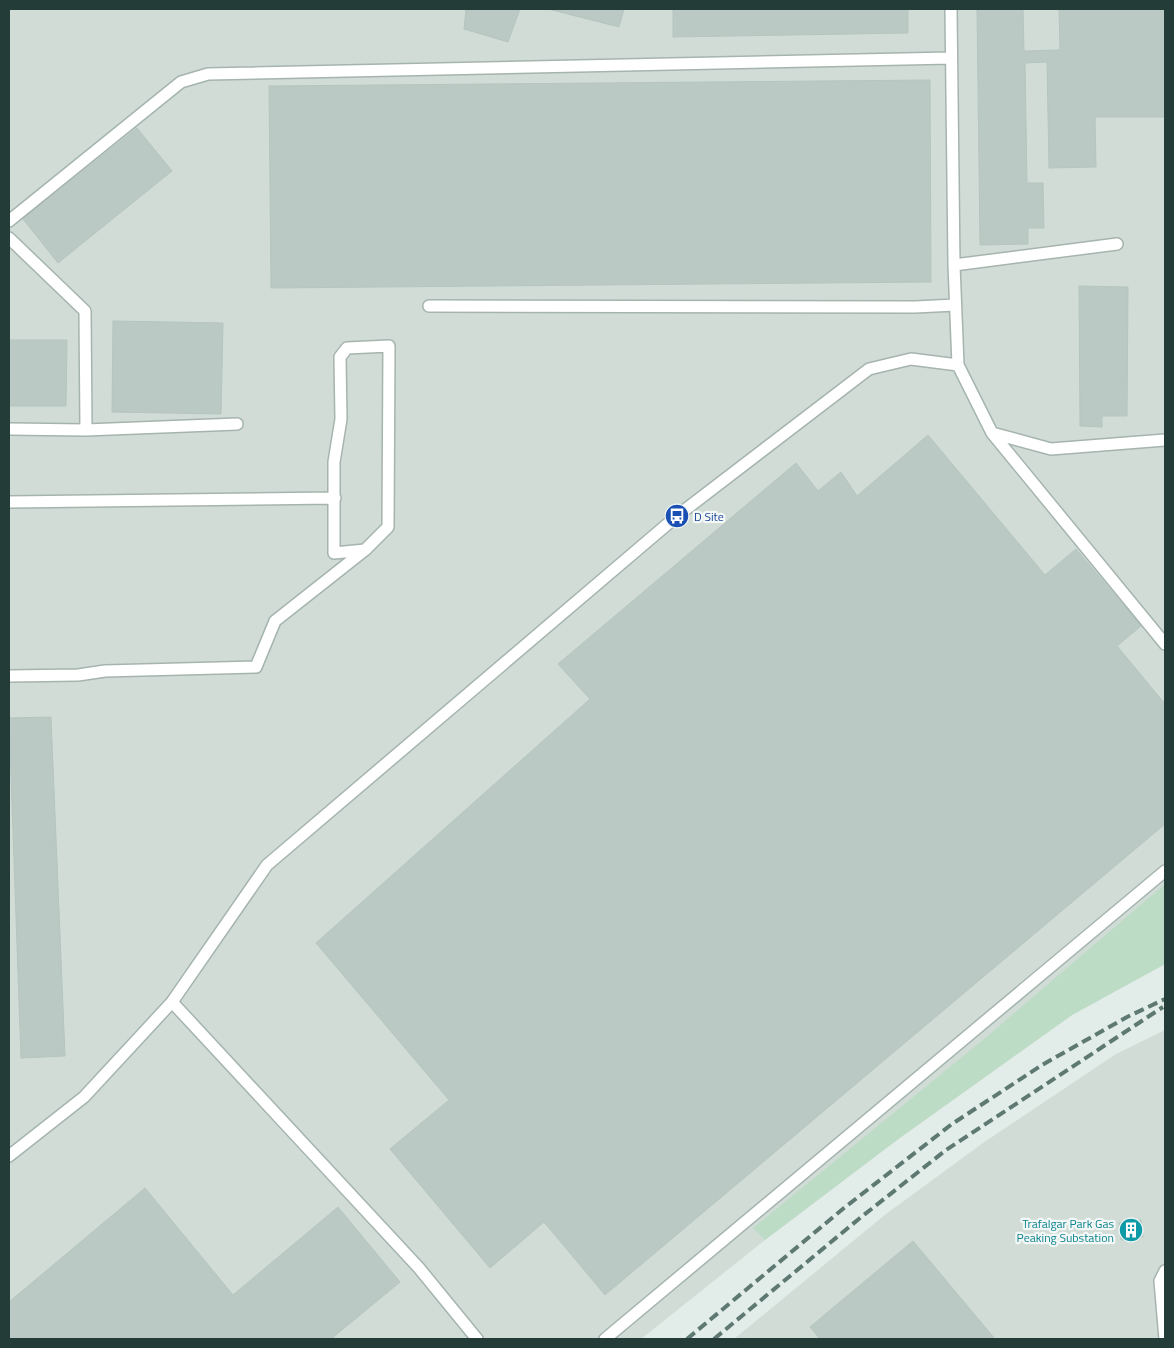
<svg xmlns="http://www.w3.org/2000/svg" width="1174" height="1348" viewBox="0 0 1174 1348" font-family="'Titillium Web',sans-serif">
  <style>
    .built { fill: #d1dcd7 }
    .green { fill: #bcdcc6 }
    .building { fill: #bbc9c4; stroke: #b5c5bf }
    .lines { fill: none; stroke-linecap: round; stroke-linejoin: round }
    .service-casing { stroke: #a5b4af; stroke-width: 14 }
    .service { stroke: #fff; stroke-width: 11 }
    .rail { stroke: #5e7872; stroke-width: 4; stroke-dasharray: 10 5; stroke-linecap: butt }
    .labels { text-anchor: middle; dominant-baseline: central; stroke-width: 4.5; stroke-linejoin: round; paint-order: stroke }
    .transit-label { font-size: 12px; fill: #164399; stroke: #f3f8f6; text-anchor: start }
    .culture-label { font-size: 12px; fill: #0d838f; stroke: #f3f8f6; text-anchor: end }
  </style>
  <rect width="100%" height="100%" fill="#e2ece8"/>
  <path class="built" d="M9,9H1165V964L1072,1015L897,1140L765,1240L641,1339H9Z
    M1165,1030V1339H734L886,1214L983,1143L1116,1054Z"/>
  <path class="green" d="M1165,884V964L1072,1015L897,1140L765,1240L753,1228L984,1039Z"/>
  <path class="building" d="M466,9H520L508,42L464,29Z
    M548,9H624L619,27Z
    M673,9H908V33L673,37Z
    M977,9H1023L1024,51L1060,50L1059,9H1165V117H1095L1096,167L1049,168L1047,62L1025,63L1027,183H1043L1044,228H1028V244L980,245Z
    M930,80L931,282L271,288L269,86Z
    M137,128L172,171L58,263L23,219Z
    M1079,286L1128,287L1127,416H1102V427L1080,426Z
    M113,321L223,323L221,414L112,412Z
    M9,340H67L66,406H9Z
    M928,435L1045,575L1076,549L1141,626L1117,646L1165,704V824L605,1295L544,1222L490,1268L390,1149L449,1100L316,943L590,699L558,664L796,463L818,491L841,472L857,496Z
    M51,717L65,1056L21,1058L9,718Z
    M145,1188L233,1295L338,1207L400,1282L331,1339H9V1302Z
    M1141,1220L1143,1237L1121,1240L1119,1223Z
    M913,1241L995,1339H820L810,1327Z"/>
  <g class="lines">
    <g class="service-casing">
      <path id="service" d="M9,221L181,82L208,74L951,58
        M9,238L85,311L86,430
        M954,265L1117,244
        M429,306L915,307L955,305
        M389,346L388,527L365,550L334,553V462L341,419L340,357L347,348Z
        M958,365L992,433L1165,644
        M9,429L86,430L237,424
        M992,433L1051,449L1165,440
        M9,502L335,498
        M9,676L78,675L105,671L256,667L275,621L365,550
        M172,1002L419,1268L477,1339
        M9,1156L84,1097L172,1002L267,865L677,516L869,369L911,359L958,365L954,265L951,9
        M605,1339L1165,871
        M1165,1339L1160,1281L1165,1271"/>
    </g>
    <use href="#service" class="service"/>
    <path class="rail" d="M687,1339L844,1208L952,1124L1042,1065L1127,1017L1165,999
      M714,1339L860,1218L946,1150L1163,1007"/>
  </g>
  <defs>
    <g id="bus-disc" transform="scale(1.25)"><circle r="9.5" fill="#1a4fb4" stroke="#f3f8f6"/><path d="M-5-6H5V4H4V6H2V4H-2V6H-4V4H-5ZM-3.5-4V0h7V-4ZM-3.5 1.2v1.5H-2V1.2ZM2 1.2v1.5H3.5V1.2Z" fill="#fff"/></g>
    <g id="building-disc" transform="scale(1.25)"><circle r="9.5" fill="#0f9aa8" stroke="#f3f8f6"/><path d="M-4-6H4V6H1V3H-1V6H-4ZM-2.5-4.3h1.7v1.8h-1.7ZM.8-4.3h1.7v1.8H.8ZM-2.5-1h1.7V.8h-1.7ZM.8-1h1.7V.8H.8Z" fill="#fff"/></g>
  </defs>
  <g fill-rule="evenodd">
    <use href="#bus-disc" x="677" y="516"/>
    <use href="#building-disc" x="1131" y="1230"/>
  </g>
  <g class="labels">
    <g class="transit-label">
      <text x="694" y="516">D Site</text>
    </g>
    <g class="culture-label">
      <text x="1114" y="1223">Trafalgar Park Gas<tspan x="1114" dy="14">Peaking Substation</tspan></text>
    </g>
  </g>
  <rect width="1174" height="1348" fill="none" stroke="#233c37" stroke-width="20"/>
</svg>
